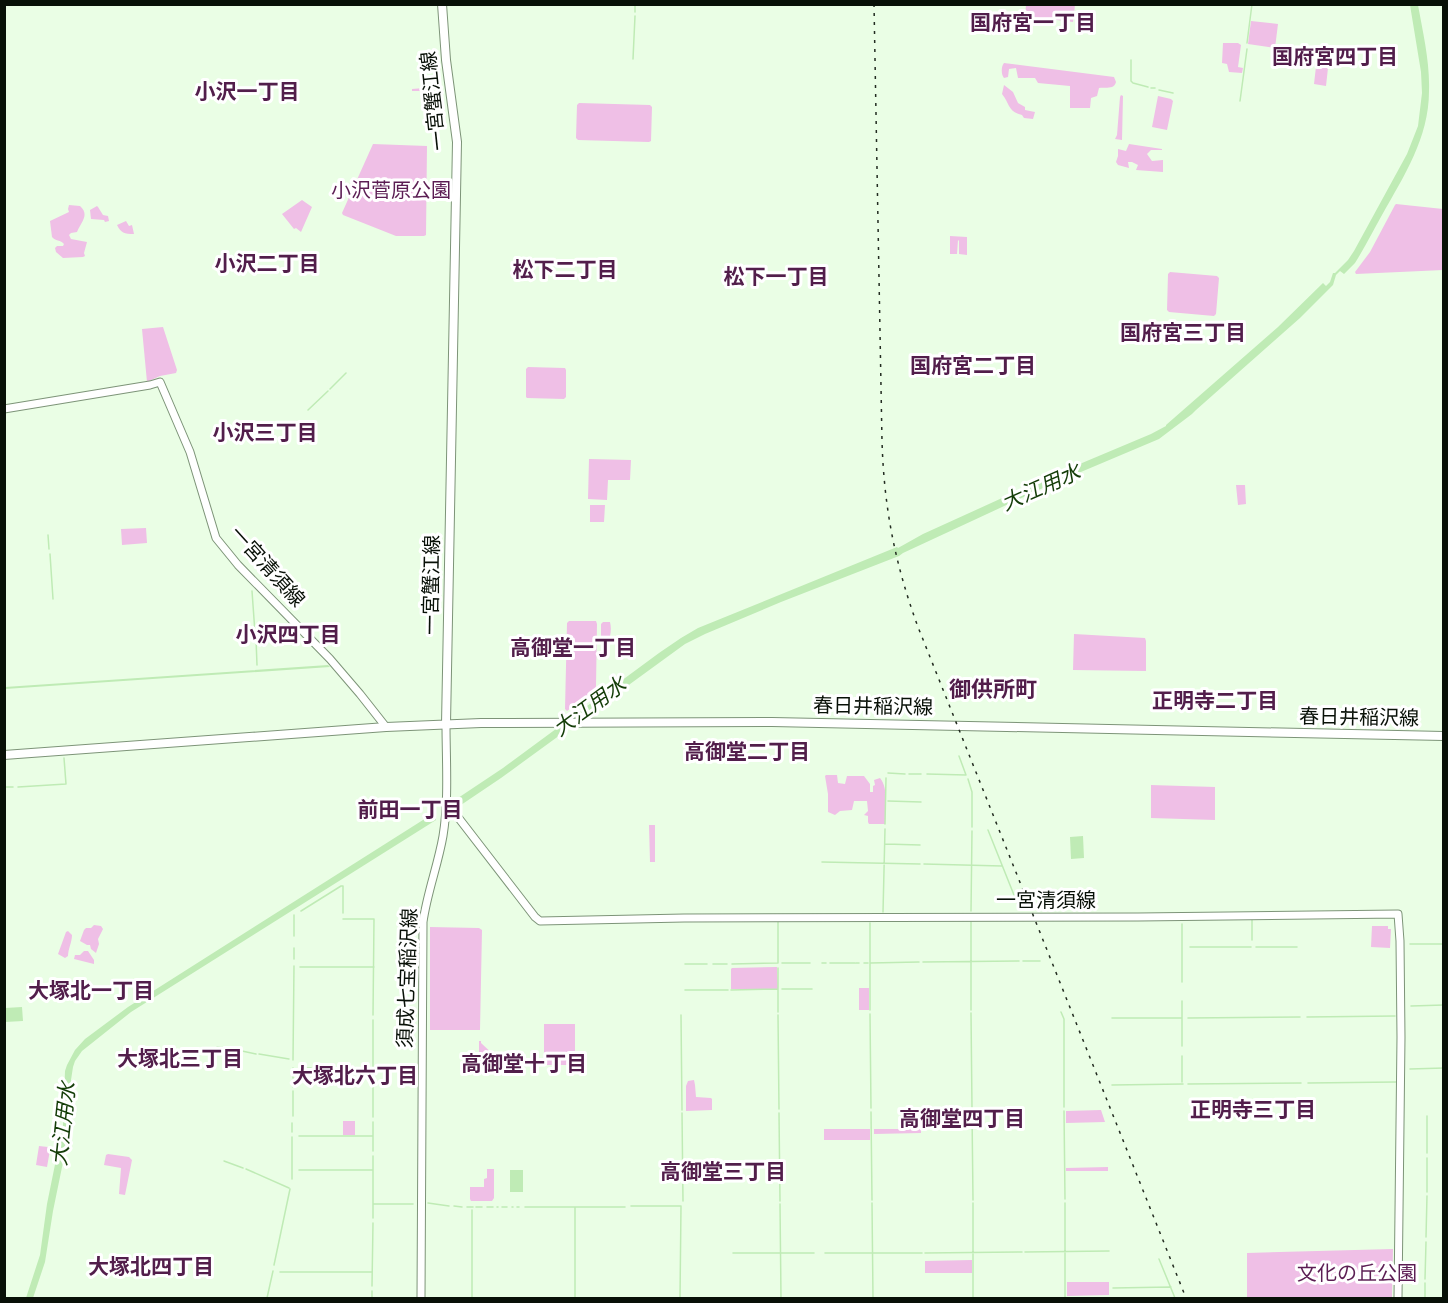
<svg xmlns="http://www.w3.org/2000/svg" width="1448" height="1303" viewBox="0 0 1448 1303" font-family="'Sofia Sans Condensed','Noto Sans JP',sans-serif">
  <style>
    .green { fill: #efbfe6 }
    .water { fill: #bfebb5 }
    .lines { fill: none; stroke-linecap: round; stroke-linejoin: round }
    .stream { stroke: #bfebb5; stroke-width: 1.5 }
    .secondary-casing { stroke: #7d9478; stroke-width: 9 }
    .primary-casing { stroke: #7d9478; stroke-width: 10 }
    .secondary { stroke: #fff; stroke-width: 7 }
    .primary { stroke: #fff; stroke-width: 8 }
    .rail { stroke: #222b20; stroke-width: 1.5; stroke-dasharray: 3 6; stroke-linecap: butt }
    .labels { text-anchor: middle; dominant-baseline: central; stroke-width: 6; stroke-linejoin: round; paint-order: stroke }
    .street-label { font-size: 20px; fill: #081007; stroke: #fff }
    .park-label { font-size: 20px; fill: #5b1d53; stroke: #fff }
    .neighbourhood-label { font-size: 21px; font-weight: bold; fill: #521e4b; stroke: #fff }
    .water-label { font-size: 21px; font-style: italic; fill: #143d08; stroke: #fff }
    .quarter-label { font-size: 22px; font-weight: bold; fill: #521e4b; stroke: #fff }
  </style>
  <rect width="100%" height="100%" fill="#eafee5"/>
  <path class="green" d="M1026,5H1075L1073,22L1025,16Z
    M1251,21L1278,24L1275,48L1248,44Z
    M1223,43H1238L1241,45L1238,67L1243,68L1242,73L1229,72L1227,64L1222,63Z
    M1317,58L1329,59L1326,86L1314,84Z
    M1004,63L1114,77L1116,82C1114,90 1105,87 1099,88L1097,96L1091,98L1090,108H1070V86L1038,83L1035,78H1018L1016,68L1009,69L1008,77L1004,78C1001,75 1001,66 1004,63Z
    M1004,85L1013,92L1018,103L1025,107V110L1035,112L1033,119L1024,118L1022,115C1008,112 1010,104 1002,94Z
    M424,88L430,123L428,124L425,118L422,91H412V89Z
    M1121,95L1123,96L1122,140L1115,139L1117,135L1120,97Z
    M1158,96L1171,99L1173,101L1167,130L1152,127Z
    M579,103L650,105L652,107L651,141L649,142L578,140L576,138L577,105Z
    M373,144L427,146L426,235L424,236H396L343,215L342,213Z
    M1129,144L1162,149V150H1151L1147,154L1152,161L1163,160V172L1136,170L1138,165L1132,162H1128L1129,168L1118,165L1116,162L1118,156V149L1126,151Z
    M302,200L312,207L301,232L296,228L294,229L282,214Z
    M1396,204L1443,209V270L1356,274L1355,272L1370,252L1395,205Z
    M69,205L80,206C90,215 81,222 77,232L71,233L69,235L71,239L87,242L84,253L85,256L83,257L63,258L56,252L55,248L57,246H63L64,244C61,240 55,241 52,237L50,221L69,212L68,209Z
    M97,206L98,207L103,215L108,216L109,221L105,222L104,220L91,219L90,210Z
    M126,221L129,226L132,225L134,234C124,234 121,233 117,225Z
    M950,236L967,237V255L959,254V241L958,240L957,254H950Z
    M1170,272L1217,276L1219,278L1216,314L1214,316L1169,312L1167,310L1168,274Z
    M163,327L177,370L176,373L160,376L147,382L142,329Z
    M528,367L565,368L566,370V397L564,399L527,398L526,397V369Z
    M589,459L631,460L630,480H608L607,500L588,499Z
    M1236,485H1245L1246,504L1238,505Z
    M590,505H605L604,522H590Z
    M146,528L147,543L122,545L121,529Z
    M569,621H596L597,624L596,686L595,690L567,711L565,709L567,623Z
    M603,622H610C612,630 610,637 608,645H601V624Z
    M1074,634L1145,638L1146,641V671L1073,670Z
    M826,775H837L838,783L845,784L847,776H864L870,784V792H873V786L875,785L874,780L880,778C889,789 885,810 885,824H869L868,822V816L864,815L868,811L867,801H854L852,810L840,811L835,815L828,812V794L825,776Z
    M1151,785L1215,787V820L1151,818Z
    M649,825H655V862H650Z
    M94,925L101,926L103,929L98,939L99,944L96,953L91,949L90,945H87L80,941L84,930L86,928H91Z
    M1372,926H1388V929H1391L1390,948L1371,947Z
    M430,927L479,928L482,930L480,1030H430Z
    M68,931L72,935C72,942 68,949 68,956L65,958L58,954L66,932Z
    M84,951H88L94,960V964L74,959L75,955H80Z
    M777,967L778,989H731V969L732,968Z
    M859,988H869V1010H859Z
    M544,1024H575V1065H544Z
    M479,1041H481V1043L495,1056V1062H479Z
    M694,1080L695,1085L696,1097L711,1098L712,1099V1110L686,1111V1086L688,1081Z
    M1101,1110L1105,1122L1066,1123V1111Z
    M343,1121H355V1135H343Z
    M824,1129H870V1140H824Z
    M874,1129H921V1133L874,1134Z
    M39,1146L48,1147L50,1150L47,1167L36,1165Z
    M108,1154L129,1157L132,1160L125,1195L119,1194L121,1168L104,1165L106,1155Z
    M1108,1167V1171H1066V1168Z
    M487,1169H494V1198L492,1201H471L470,1199V1187H484V1179L487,1178Z
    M1393,1249L1392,1298H1247V1253Z
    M972,1260V1273H925V1261Z
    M1067,1282H1109V1295L1067,1296Z"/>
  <path class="water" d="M1410,5H1418C1423,33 1430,62 1429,91C1429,138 1404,176 1382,215C1373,231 1365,247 1355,263L1344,274L1340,271L1336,275L1333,285L1300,318L1196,410L1192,414L1159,439L1043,488L903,553L899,556L781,602L705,634L685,644L501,778L458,807L455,800L503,768L659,653L681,638L698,628L897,547L898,548L923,534L1044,479L1151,434L1166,426V425L1278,327L1323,283L1326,286L1330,282L1333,273H1335L1348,260L1354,251L1407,154L1418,126L1422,93L1421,72Z
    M328,665L330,667L5,689V687Z
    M434,813L436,820L131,1012L82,1051L75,1061L73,1067L71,1080L70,1123L68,1138L53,1211L45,1262L33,1298H26L40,1255L47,1204L63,1125L65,1071L67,1065L75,1050L85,1039L128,1007Z
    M1083,836L1084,858L1071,859L1070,837Z
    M22,1007L23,1021L5,1022V1008Z
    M510,1170H523V1192H510Z"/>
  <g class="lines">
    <path class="stream" d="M635,12V4
      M1247,43L1252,4
      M633,59L635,16
      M1131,60V81L1133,83L1148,87
      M1151,88H1155
      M1159,90L1173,93
      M1240,101L1247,49
      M330,389L346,373
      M308,410L328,391
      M48,535L49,549
      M50,554L53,599
      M252,591L255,633
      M256,639L257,665
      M959,756L966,775
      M888,773L905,774
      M909,774H921
      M927,774L966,775
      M968,779L972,792V827
      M4,787H13
      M18,787L66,784L64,758
      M888,801L921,802
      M885,824L886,778
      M988,830L1020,910
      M885,844L920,845
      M822,862L920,864
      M924,864L1002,866
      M301,911L341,886H343V913
      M971,911L972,831
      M883,912L885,829
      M343,919H374L373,1015
      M1252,920V940
      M971,922V1010
      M870,923V1010
      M294,936V915
      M1410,944H1444
      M1190,947H1251
      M1256,947H1297
      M294,959V948
      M1023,961H1040
      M923,962L1019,961
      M782,963H810
      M822,963H826
      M830,963H855
      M856,963H859
      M864,963H868
      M870,963L919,962
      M685,964H707
      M713,964H727
      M732,964L778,963V921
      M300,967H374
      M1182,982V924
      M782,989H812
      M685,990H728
      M731,990L778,989
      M1182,1001V1046
      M1411,1006L1444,1005
      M778,1012V968
      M1061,1012L1064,1019V1107
      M971,1013L972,1108
      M870,1014L871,1108
      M681,1015L682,1110
      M778,1015L779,1109
      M1307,1017L1395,1016
      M1112,1018H1182
      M1188,1018L1300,1017
      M217,1047L225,1048
      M229,1049L235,1050
      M242,1051L256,1054
      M259,1054L289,1059
      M1182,1056V1082
      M293,1060L294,966
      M300,1068H373
      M1410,1069L1444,1068
      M293,1078V1068
      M1308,1083L1396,1082
      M1188,1084L1301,1083
      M1112,1085L1183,1084
      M293,1087V1082
      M1064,1111L1065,1199
      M871,1112L872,1200
      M972,1112L973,1200
      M682,1113L683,1201
      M779,1113L780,1201
      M293,1116V1091
      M373,1117V1020
      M292,1123V1132
      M299,1136H373
      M373,1151V1122
      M1427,1153V1116
      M224,1161L243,1168
      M246,1169L289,1188
      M299,1170H373
      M292,1179V1137
      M1427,1192V1158
      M428,1203L449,1206
      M872,1203L873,1298
      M973,1203V1298
      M1065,1203V1298
      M374,1204H413
      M780,1204L781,1298
      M454,1206L462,1207
      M631,1206H681L680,1298
      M467,1207H473
      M476,1207H482
      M487,1207H493
      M497,1207H498
      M502,1207H507
      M512,1207H513
      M517,1207H519
      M525,1207H625
      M373,1218V1156
      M1426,1237L1427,1196
      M1025,1252L1109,1251
      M733,1253H814
      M825,1253H922
      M925,1253L1022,1252
      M1159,1259L1175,1298
      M274,1265L290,1189
      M280,1272H372
      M1425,1279L1426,1242
      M372,1286L373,1223
      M1113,1288L1171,1287
      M372,1291V1298
      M267,1298L273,1271
      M472,1298V1210
      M575,1298V1208
      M1425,1298V1283"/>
    <g class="secondary-casing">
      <path id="secondary" d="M4,409L150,385L160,382L190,452L216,538L238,565L330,659L360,694L386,727
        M446,805L454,812L535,917L540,921L684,918L1138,917L1398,914L1400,941L1401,1037L1398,1298
        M421,1298L423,922C427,893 438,865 443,836C449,799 446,761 446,724"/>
    </g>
    <g class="primary-casing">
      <path id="primary" d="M442,4L446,60L457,142L446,724
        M4,755L386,727L481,723L772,722L1444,736"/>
    </g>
    <use href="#secondary" class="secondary"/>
    <use href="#primary" class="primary"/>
    <path class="rail" d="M874,4L882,441C884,508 895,564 918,627L1186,1298"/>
  </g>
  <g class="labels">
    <g class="street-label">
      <text transform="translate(434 101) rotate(-96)">一宮蟹江線</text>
      <text transform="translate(267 567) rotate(48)">一宮清須線</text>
      <text transform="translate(432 585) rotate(-89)">一宮蟹江線</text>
      <text transform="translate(873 707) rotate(1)">春日井稲沢線</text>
      <text transform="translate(1359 718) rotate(1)">春日井稲沢線</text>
      <text x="1046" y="901">一宮清須線</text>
      <text transform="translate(408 978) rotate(-88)">須成七宝稲沢線</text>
    </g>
    <g class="park-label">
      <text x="391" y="191">小沢菅原公園</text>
      <text x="1357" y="1274">文化の丘公園</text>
    </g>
    <g class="neighbourhood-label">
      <text x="1033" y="23">国府宮一丁目</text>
      <text x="1335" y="57">国府宮四丁目</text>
      <text x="247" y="92">小沢一丁目</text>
      <text x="267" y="264">小沢二丁目</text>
      <text x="565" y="270">松下二丁目</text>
      <text x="776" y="277">松下一丁目</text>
      <text x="1183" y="333">国府宮三丁目</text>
      <text x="973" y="366">国府宮二丁目</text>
      <text x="265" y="433">小沢三丁目</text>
      <text x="288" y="635">小沢四丁目</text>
      <text x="573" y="648">高御堂一丁目</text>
      <text x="1215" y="701">正明寺二丁目</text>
      <text x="747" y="752">高御堂二丁目</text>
      <text x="410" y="810">前田一丁目</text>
      <text x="91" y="991">大塚北一丁目</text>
      <text x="180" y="1059">大塚北三丁目</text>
      <text x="524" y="1064">高御堂十丁目</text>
      <text x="355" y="1076">大塚北六丁目</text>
      <text x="1253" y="1110">正明寺三丁目</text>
      <text x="962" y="1119">高御堂四丁目</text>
      <text x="723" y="1172">高御堂三丁目</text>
      <text x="151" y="1267">大塚北四丁目</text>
    </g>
    <g class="water-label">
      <text transform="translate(1041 488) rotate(-24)">大江用水</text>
      <text transform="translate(590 707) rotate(-36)">大江用水</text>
      <text transform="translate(64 1124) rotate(-84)">大江用水</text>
    </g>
    <g class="quarter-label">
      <text x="993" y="690">御供所町</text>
    </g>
  </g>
  <rect width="1448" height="1303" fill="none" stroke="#081007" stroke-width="12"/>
</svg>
